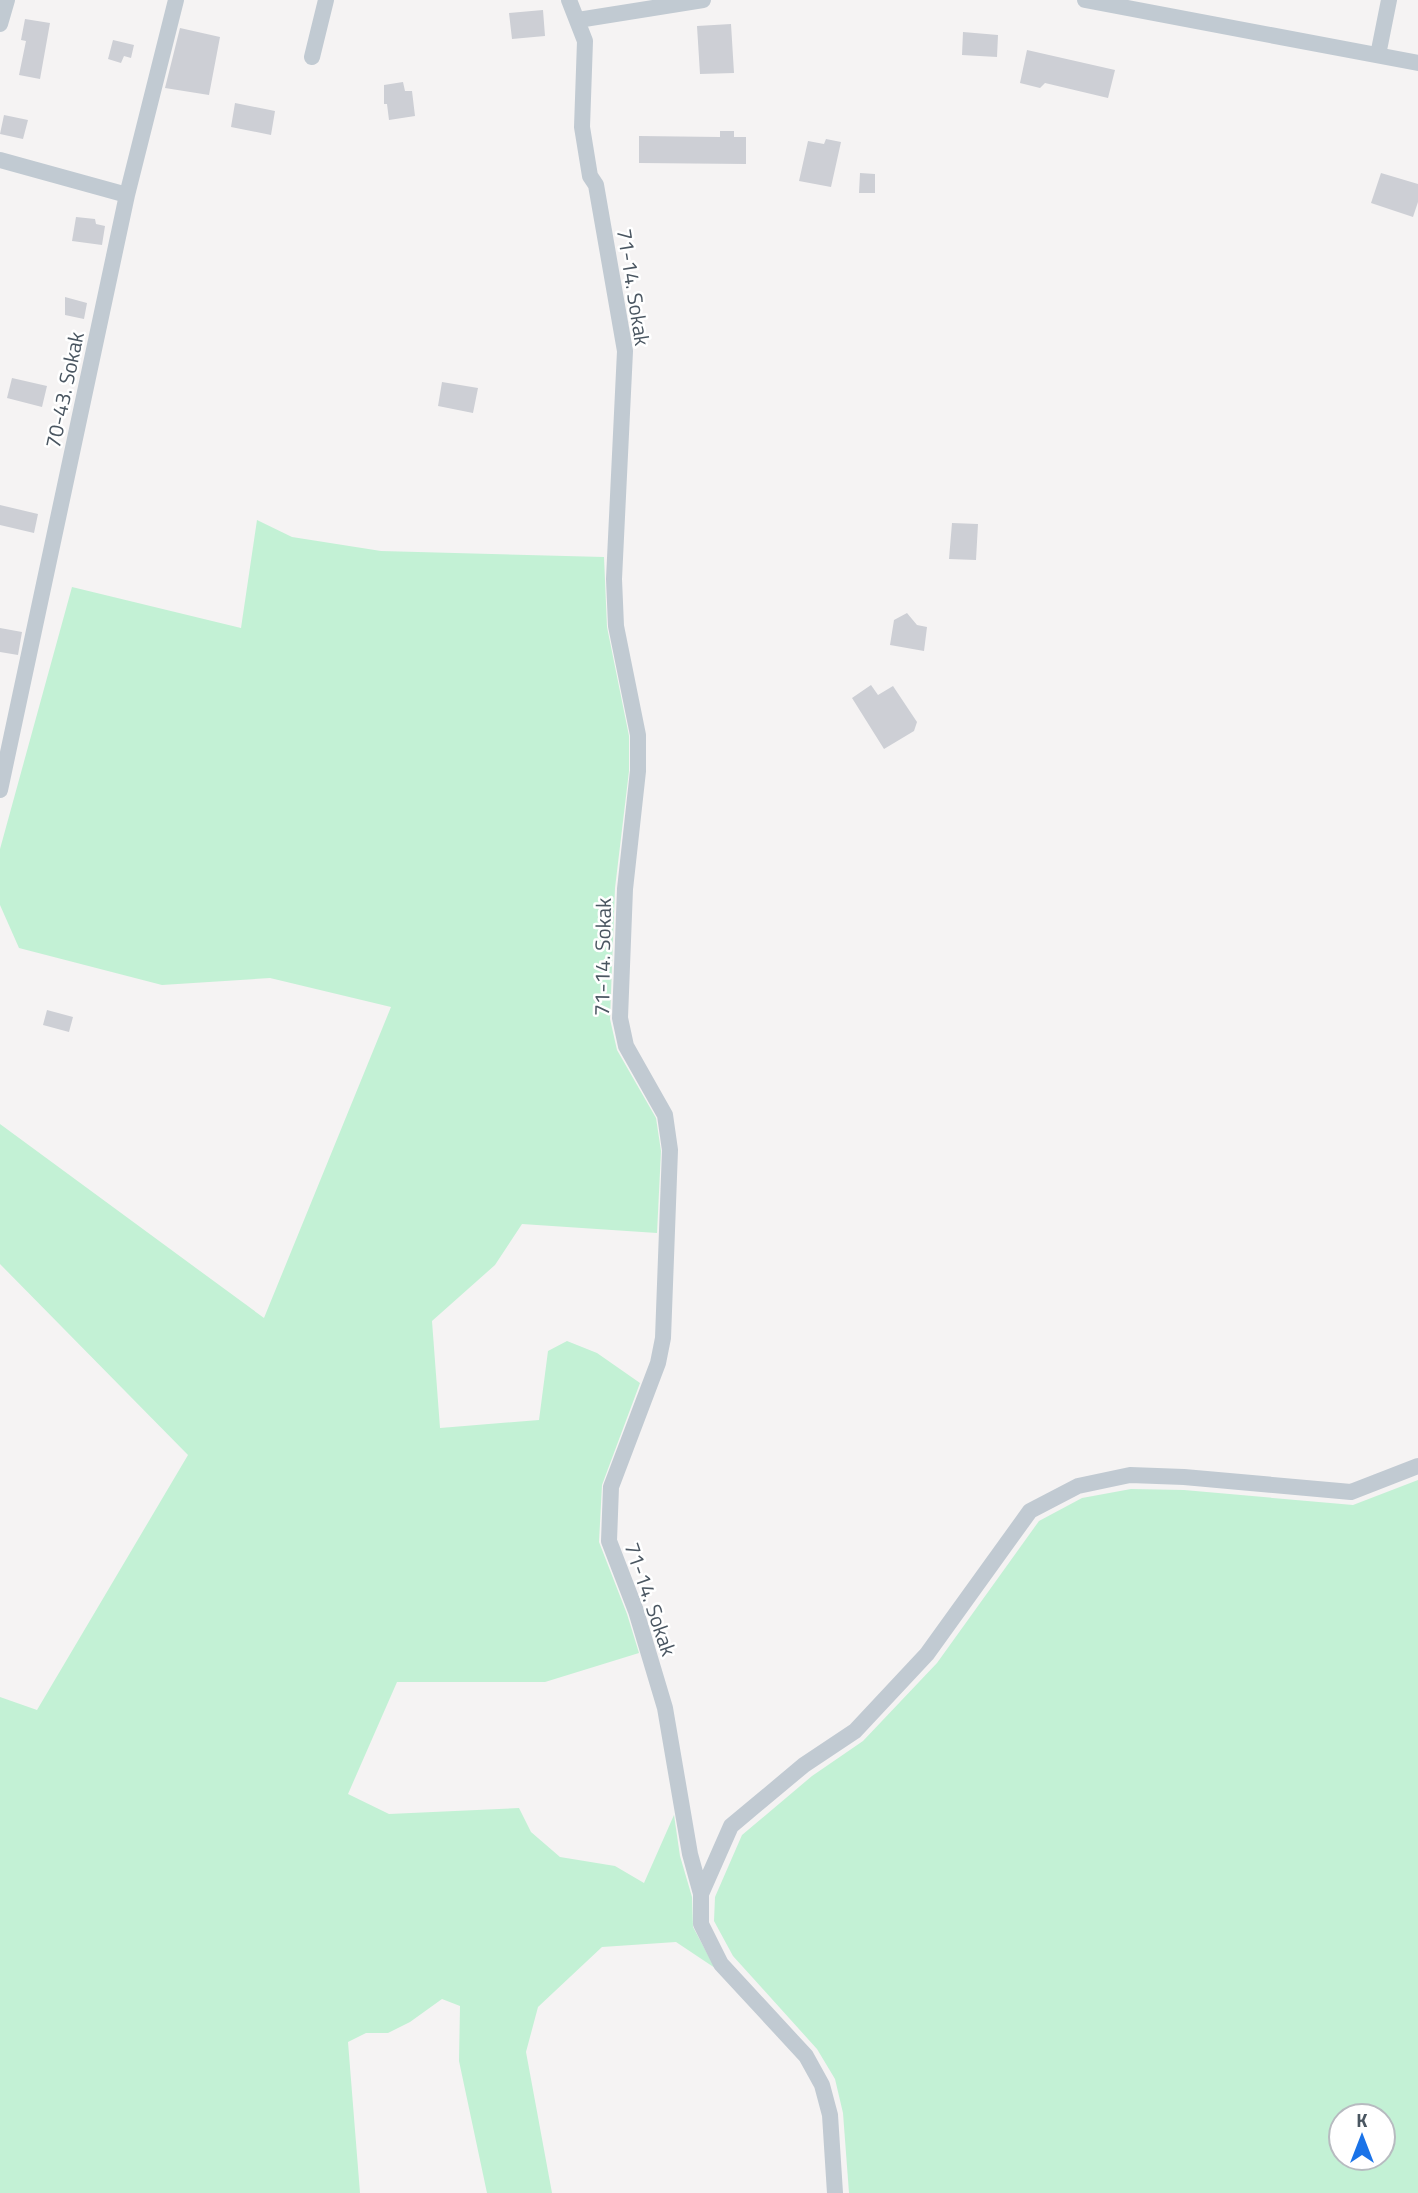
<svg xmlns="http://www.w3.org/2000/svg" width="1418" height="2193" viewBox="0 0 1418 2193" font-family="'Titillium Web',sans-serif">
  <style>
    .green { fill: #c3f1d5; fill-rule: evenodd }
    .building { fill: #cdcfd5 }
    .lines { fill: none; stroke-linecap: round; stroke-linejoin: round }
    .street { stroke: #c1cad2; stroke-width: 16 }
    .labels { text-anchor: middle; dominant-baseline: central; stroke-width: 5; stroke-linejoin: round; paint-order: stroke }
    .street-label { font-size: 21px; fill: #4a5661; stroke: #fff }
  </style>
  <rect width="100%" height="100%" fill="#f5f3f3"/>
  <path class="green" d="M257,520L292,537L381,551L604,557L607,627L629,736V771L615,888L610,1019L617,1050L656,1118L661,1151L657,1233L522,1224L495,1265L432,1321L440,1428L539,1420L548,1351L567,1341L597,1353L640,1383L602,1485L599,1542L627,1614L639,1653L545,1682H397L348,1794L389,1814L519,1808L531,1832L560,1857L615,1866L644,1883L674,1815L680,1856L692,1897L693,1927L715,1968L676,1942L602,1947L538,2007L526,2052L552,2193H487L459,2061L460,2006L442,1999L410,2022L388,2033H366L348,2042L360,2193H0V1697L37,1710L188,1455L0,1264V1124L264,1318L391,1007L270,978L162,985L19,948L0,905V849L72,587L241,628Z
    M1418,1480V2193H849L843,2113L835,2079L817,2049L733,1956L714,1921L715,1897L742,1835L812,1776L863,1741L937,1663L1039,1521L1082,1498L1131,1489L1184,1490L1353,1505ZM1341,2116H1383V2158H1341Z"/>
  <path class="building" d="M543,10L545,36L512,39L509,13Z
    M25,19L50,23L40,79L19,75L26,41L21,40Z
    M731,24L734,73L700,74L697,26Z
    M180,28L220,37L209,95L165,88Z
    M963,32L998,35L997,57L962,55Z
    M113,40L134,45L131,58L124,56L121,63L108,59Z
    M1027,50L1115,70L1108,98L1045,83L1040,88L1020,83Z
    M403,82L405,91H412L415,116L389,120L387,104H384V85Z
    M235,103L275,111L271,135L231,127Z
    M4,115L28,120L23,139L0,134Z
    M720,131H734V137H746V164L639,163V136L720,137Z
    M826,139L841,142L831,187L799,181L808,141L824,144Z
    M860,173L875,174V193H859Z
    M1381,173L1418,184V202L1413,217L1371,203Z
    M76,217L95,219L96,224L105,226L102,245L72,241Z
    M65,297L87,303L84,319L65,315Z
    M12,378L47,386L42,407L7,398Z
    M442,382L478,388L473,413L438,406Z
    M0,505L38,514L34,533L0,525Z
    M952,523L978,524L976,560L949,559Z
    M907,613L917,625L927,627L924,651L890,645L894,620Z
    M0,628L22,632L18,655L0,652Z
    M871,685L878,695L893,686L917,722L914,731L884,749L852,698Z
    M47,1010L73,1017L69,1032L43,1025Z"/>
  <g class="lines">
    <path class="street" d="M569,0L585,41L582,127L590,176L596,185L625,351L614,579L616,626L638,735V771L625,889L620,1018L626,1046L665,1115L670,1150L663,1338L658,1363L611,1487L609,1541L636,1611L665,1708L690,1854L701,1894
      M1085,0L1418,63
      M578,20L703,0
      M0,24L7,0
      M1378,55L1389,0
      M312,57L326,0
      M0,160L127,195
      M0,790L127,195L176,0
      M835,2193L830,2115L822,2085L806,2056L721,1964L701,1924V1894L731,1826L804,1765L855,1731L927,1654L1030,1511L1078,1486L1130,1475L1184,1477L1351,1492L1418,1466"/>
  </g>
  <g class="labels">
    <g class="street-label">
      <text transform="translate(634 287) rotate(81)">71-14. Sokak</text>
      <text transform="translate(64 390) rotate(-78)">70-43. Sokak</text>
      <text transform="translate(602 957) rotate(-89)">71-14. Sokak</text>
      <text transform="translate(651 1599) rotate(71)">71-14. Sokak</text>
    </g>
  </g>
  <g transform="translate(1362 2137)"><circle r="33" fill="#ffffff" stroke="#b7bbc0" stroke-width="2"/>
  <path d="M0-5L12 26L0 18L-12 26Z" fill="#1a73e8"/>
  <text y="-10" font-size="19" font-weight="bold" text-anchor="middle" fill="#4a5661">K</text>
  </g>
</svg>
